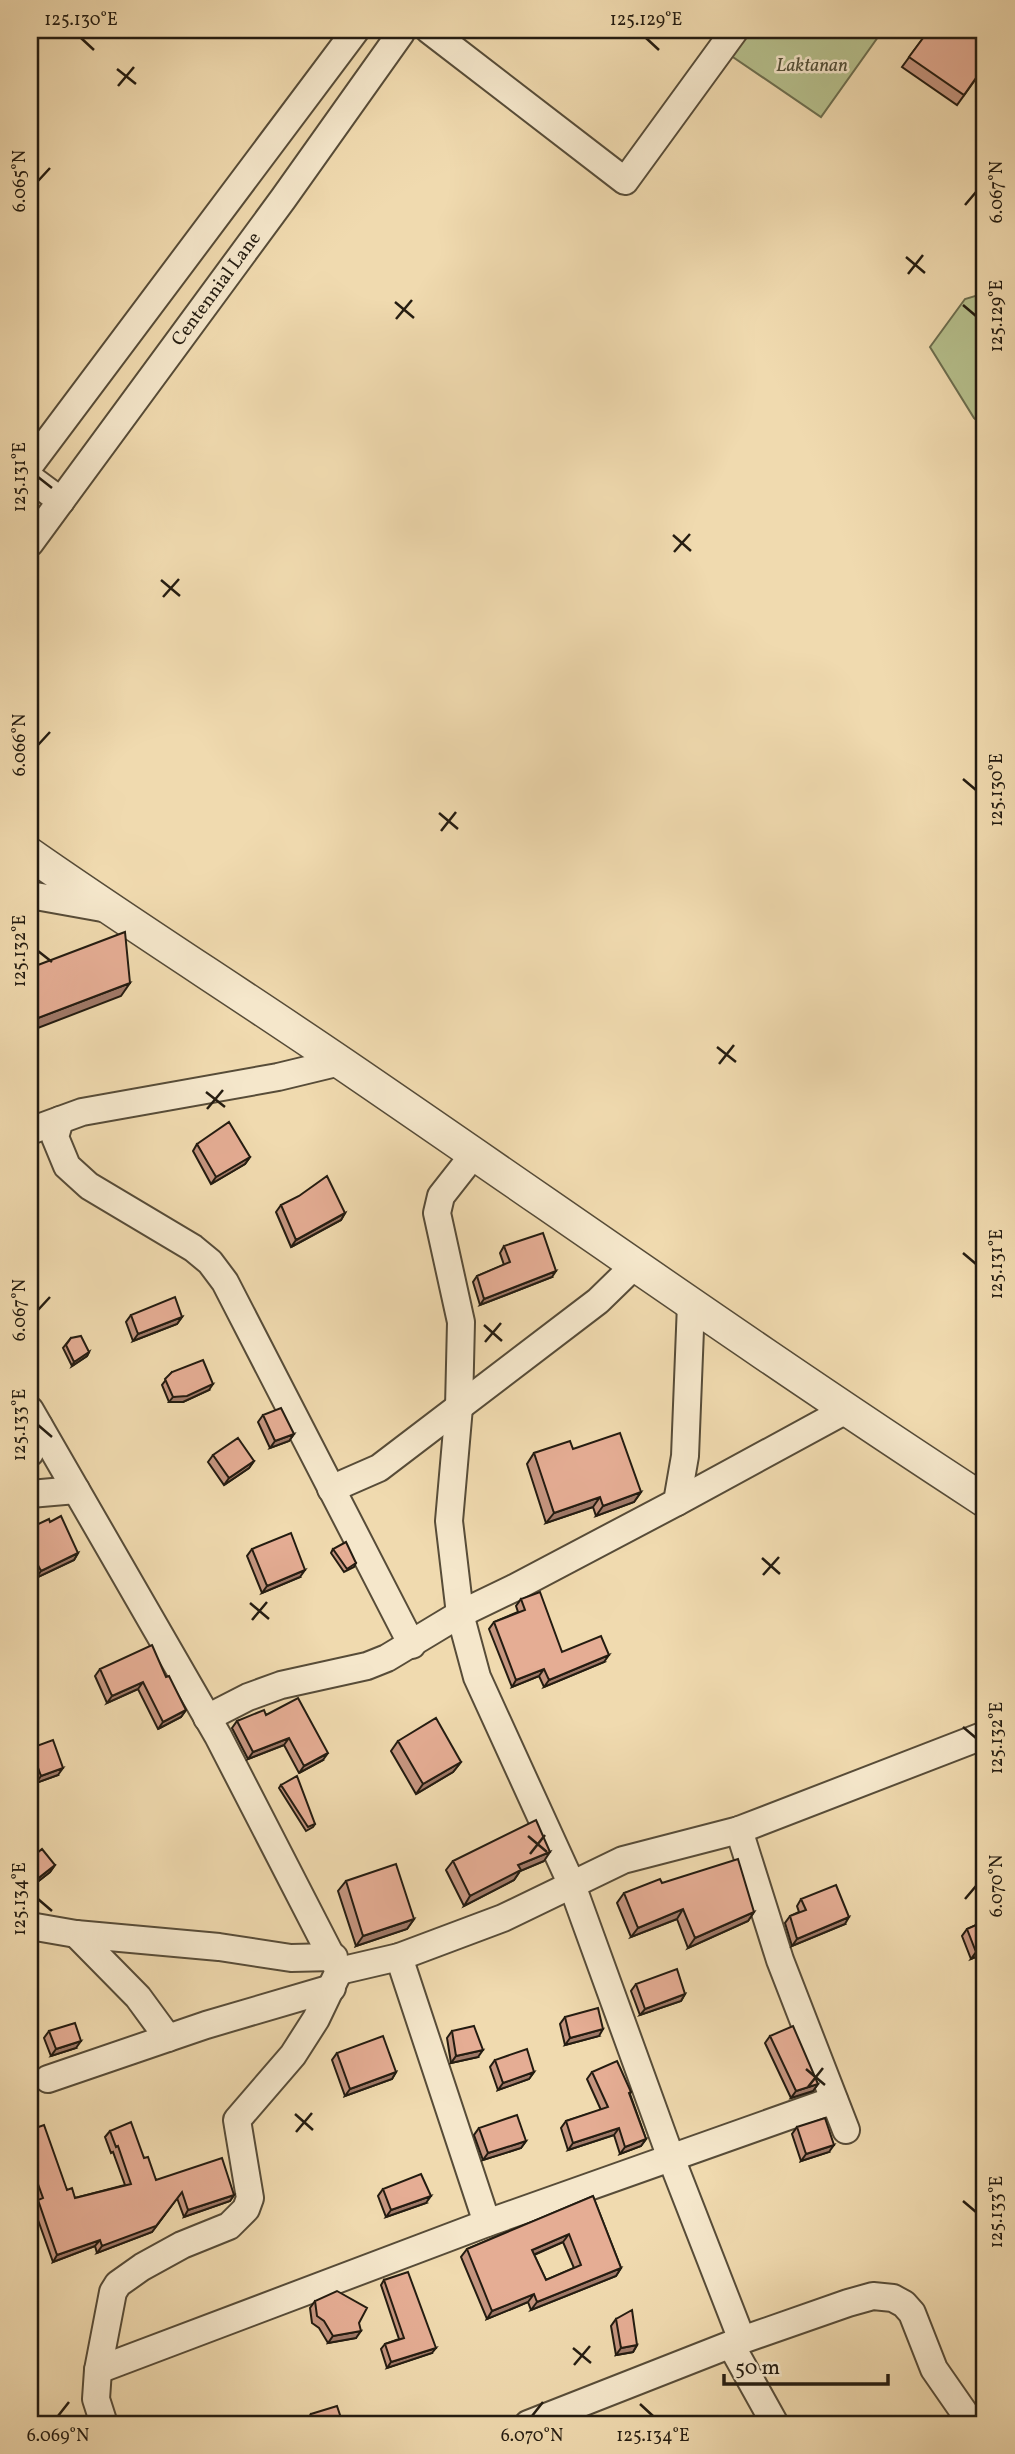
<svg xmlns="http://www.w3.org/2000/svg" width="1015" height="2454" viewBox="0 0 1015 2454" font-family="Vollkorn,serif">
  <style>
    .green { fill: #b6c08d; stroke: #6d6e4f; stroke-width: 2 }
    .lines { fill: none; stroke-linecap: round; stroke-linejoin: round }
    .minor-casing { stroke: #574c38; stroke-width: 30 }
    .tertiary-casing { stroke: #574c38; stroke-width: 35 }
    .minor { stroke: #f5e7cb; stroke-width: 26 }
    .tertiary { stroke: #f5e7cb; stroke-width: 32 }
    .wall { fill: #c5957f; stroke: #241c11; stroke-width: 2; fill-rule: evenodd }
    .shaded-wall { fill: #a07968; stroke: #241c11; stroke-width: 2 }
    .building { fill: #e5ad94; stroke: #241c11; stroke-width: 2; fill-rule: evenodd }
    .ticks { fill: none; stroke: #241c11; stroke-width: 2.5 }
    .labels { text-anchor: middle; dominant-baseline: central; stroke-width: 5; stroke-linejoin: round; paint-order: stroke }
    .park-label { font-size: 19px; font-style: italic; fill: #504d36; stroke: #f5e7cb }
    .street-label { font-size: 19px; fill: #241c11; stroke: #f5e7cb }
    .neatline { fill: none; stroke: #241c11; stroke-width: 2.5 }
    .ticks-label { font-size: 18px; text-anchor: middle; fill: #241c11 }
  </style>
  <rect width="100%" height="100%" fill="#f0daaf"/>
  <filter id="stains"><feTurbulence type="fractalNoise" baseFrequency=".00286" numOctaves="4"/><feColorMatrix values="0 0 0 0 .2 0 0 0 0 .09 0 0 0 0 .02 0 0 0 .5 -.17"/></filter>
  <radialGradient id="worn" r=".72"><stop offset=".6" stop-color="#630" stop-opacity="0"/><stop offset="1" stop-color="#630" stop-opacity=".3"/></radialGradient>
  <path class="green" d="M744,30H883L821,117L727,53Z
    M985,293V427L974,418L930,347L965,299Z"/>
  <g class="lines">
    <g class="minor-casing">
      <g id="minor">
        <path d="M429,30L625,181L735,30"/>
        <path d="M30,465L356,30"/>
        <path d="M30,478L61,501"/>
        <path id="s1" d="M30,543L283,199L401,33"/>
        <path d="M30,895L108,909"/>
        <path d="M340,1062L278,1077L82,1112L60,1120L55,1137L67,1166L89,1186L193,1248L210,1262L225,1282L412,1645"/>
        <path d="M30,1131L60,1120"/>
        <path d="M474,1154L441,1196L437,1213L461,1322L459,1407L449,1521L460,1614L477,1677L572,1885L671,2158L742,2340"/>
        <path d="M30,1410L218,1736L339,1971L316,2019L293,2055L237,2120L250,2198L246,2209L229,2226L182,2245L142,2267L118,2284L113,2292L98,2370L96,2399L104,2424"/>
        <path d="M30,1453L39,1426"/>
        <path d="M331,1489L379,1468L598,1301L636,1264"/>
        <path d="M30,1494L76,1490"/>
        <path d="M677,1502L846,1410"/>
        <path d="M207,1718L248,1697L281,1685L367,1666L387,1658L460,1614L514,1588L677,1502L685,1456L691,1304"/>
        <path d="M739,1830L780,1960L846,2130"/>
        <path d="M30,1926L76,1934L219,1947L291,1958L334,1957"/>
        <path d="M76,1934L138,1997L168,2038"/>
        <path d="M399,1957L487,2223"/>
        <path d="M339,1971L399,1957L503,1918L623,1860L739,1830L985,1735"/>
        <path d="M48,2079L206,2025L332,1988"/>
        <path d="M731,2345L775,2424"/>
        <path d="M98,2370L487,2223L834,2100"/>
        <path d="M528,2424L742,2340L848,2303L873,2296L893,2298L904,2304L912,2313L934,2369L968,2418L977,2424"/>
      </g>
    </g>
    <g class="tertiary-casing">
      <path id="tertiary" d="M30,854C133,926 239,993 343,1064C557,1210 768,1360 985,1501"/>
    </g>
    <use href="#minor" class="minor"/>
    <use href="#tertiary" class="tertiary"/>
  </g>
  <path class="wall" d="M929,30L985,66L957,105L902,67Z
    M197,1144L250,1157L245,1164L211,1184L193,1151Z
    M281,1205L345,1213L341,1220L291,1247L276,1212Z
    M504,1246L552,1277L480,1305L473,1282L477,1276L504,1265L500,1253Z
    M131,1315L182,1317L177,1324L133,1341L126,1322Z
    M71,1338L89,1352L87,1356L72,1366L63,1348Z
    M172,1372L209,1390L183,1402H169L162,1385Z
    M263,1415L294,1434L289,1441L270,1448L258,1422Z
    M573,1449L641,1492L634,1502L596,1516L593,1507L546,1523L527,1464L534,1453Z
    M213,1455L254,1461L249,1468L224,1485L208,1462Z
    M50,1522L78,1553L74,1560L36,1578L30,1566V1528Z
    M252,1549L300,1577L262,1593L247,1556Z
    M333,1549L356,1563L354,1567L344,1572L331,1553Z
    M521,1599L562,1652L604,1662L544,1687L539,1676L512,1687L489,1629L494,1622L518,1612L516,1606Z
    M985,1650V1665L980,1658Z
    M100,1669L166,1677L186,1710L181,1717L158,1729L138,1689L107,1703L95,1676Z
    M266,1715L323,1760L299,1773L284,1745L248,1759L232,1728L237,1721Z
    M398,1741L461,1762L453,1772L416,1794L391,1751Z
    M31,1748L58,1775L36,1783L30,1765V1750Z
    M281,1785L315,1824L313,1827L306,1831L279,1788Z
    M30,1859L55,1865L50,1872L31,1887L30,1886Z
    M453,1861H544L520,1871L514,1880L464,1906L446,1870Z
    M346,1881L414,1919L407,1929L356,1946L338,1891Z
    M662,1883L754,1912L748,1921L688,1948L677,1919L631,1937L617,1903L624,1893Z
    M801,1899L845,1924L792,1946L785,1923L790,1916L799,1912L797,1906Z
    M985,1921V1953L971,1959L962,1936L967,1929Z
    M636,1984L685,1994L681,2001L640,2015L631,1991Z
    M565,2017L599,2036L565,2045L560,2024Z
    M49,2031L76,2048L51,2056L44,2038Z
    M452,2031L478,2057L451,2063L447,2038Z
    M770,2036L818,2084L813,2091L791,2098L765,2043Z
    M337,2053L396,2072L392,2079L345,2096L332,2060Z
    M495,2060L534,2072L529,2079L498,2090L490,2067Z
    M592,2072L631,2092L630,2094L646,2139L641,2146L620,2154L614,2135L568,2150L561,2128L566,2121L601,2110L587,2079Z
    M797,2127L829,2152L801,2161L792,2134Z
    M479,2128L526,2141L521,2148L483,2160L474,2135Z
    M30,2130L67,2190L75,2198L125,2185L113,2152L111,2153L105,2137L110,2131L144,2158L156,2180L234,2195L230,2201L184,2217L177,2198L152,2232L97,2253L95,2246L53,2262L33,2206L37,2201L30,2181Z
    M383,2189L426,2203L386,2217L378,2196Z
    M593,2196L621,2268L616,2276L531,2310L528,2302L487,2319L461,2257L467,2249ZM563,2242L574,2268L546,2280L534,2255Z
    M384,2280L432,2353L387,2368L381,2349L385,2344L399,2339L381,2285Z
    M315,2301L359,2323L356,2338L328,2343L319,2328L312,2323L310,2308Z
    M616,2319L637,2345L633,2352L616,2355L611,2326Z
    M311,2414L343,2424H307L306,2421Z"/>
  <path class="shaded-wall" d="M130,983L121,996L30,1031V1021Z
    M250,1157L245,1164L211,1184L216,1177Z
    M345,1213L341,1220L291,1247L296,1240Z
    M556,1271L552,1277L480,1305L484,1299Z
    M182,1317L177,1324L133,1341L138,1334Z
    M89,1352L87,1356L72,1366L74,1362Z
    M213,1384L209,1390L183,1402H169L173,1397Z
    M294,1434L289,1441L270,1448L275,1441Z
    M254,1461L249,1468L224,1485L229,1478Z
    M641,1492L634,1502L596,1516L603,1506Z
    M600,1497L593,1507L546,1523L554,1513Z
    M78,1553L74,1560L36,1578L41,1571Z
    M305,1570L300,1577L262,1593L267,1586Z
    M609,1655L604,1662L544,1687L549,1680Z
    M544,1669L539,1676L512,1687L516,1680Z
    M143,1682L138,1689L107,1703L112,1696Z
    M186,1710L181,1717L158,1729L163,1722Z
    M289,1738L284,1745L248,1759L253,1752Z
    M328,1753L323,1760L299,1773L304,1766Z
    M461,1762L453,1772L416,1794L423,1784Z
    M63,1768L58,1775L36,1783L41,1776Z
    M550,1852L544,1861L520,1871L514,1880L464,1906L470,1896L518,1865Z
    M55,1865L50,1872L31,1887L36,1880Z
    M683,1909L677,1919L631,1937L638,1928Z
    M754,1912L748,1921L688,1948L695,1938Z
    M849,1917L845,1924L792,1946L797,1939Z
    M414,1919L407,1929L356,1946L363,1936Z
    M985,1948V1953L971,1959L976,1952Z
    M685,1994L681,2001L640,2015L645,2009Z
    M603,2029L599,2036L565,2045L570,2038Z
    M81,2041L76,2048L51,2056L56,2049Z
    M483,2050L478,2057L451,2063L456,2056Z
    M396,2072L392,2079L345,2096L350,2089Z
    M534,2072L529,2079L498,2090L503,2083Z
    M818,2084L813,2091L791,2098L796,2091Z
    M619,2128L614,2135L568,2150L573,2143Z
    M646,2139L641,2146L620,2154L625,2147Z
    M526,2141L521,2148L483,2160L488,2153Z
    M834,2145L829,2152L801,2161L806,2154Z
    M182,2192L152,2232L97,2253L102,2246Z
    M234,2195L230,2201L184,2217L188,2210Z
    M431,2196L426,2203L386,2217L391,2210Z
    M569,2234L563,2242L526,2258L532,2250Z
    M100,2240L95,2246L53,2262L57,2255Z
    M621,2268L616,2276L531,2310L537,2302Z
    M534,2294L528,2302L487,2319L492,2311Z
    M361,2331L356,2338L328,2343L333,2336Z
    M637,2345L633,2352L616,2355L621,2348Z
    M436,2348L432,2353L387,2368L391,2362Z"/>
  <path class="building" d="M929,30H963L985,45V65L964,95L909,57Z
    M125,932L130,983L30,1021V968Z
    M229,1122L250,1157L216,1177L197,1144Z
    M327,1176L345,1213L296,1240L281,1205L299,1196Z
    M543,1233L556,1271L484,1299L477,1276L510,1262L504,1246Z
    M175,1297L182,1317L138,1334L131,1315Z
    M81,1336L89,1352L74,1362L66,1345L71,1338Z
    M203,1360L213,1384L187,1396L173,1397L165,1379L172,1372Z
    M281,1408L294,1434L275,1441L263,1415Z
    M620,1433L641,1492L603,1506L600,1497L554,1513L534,1453L570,1441L573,1449Z
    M238,1438L254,1461L229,1478L213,1455Z
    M61,1516L78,1553L41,1571L30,1550V1528L49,1519L50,1522Z
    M291,1533L305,1570L267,1586L252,1549Z
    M346,1542L356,1563L347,1569L333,1549Z
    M540,1592L562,1652L601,1636L609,1655L549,1680L544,1669L516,1680L494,1622L525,1610L521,1599Z
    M152,1645L166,1677L169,1676L186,1710L163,1722L143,1682L112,1696L100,1669Z
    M298,1698L328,1753L304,1766L289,1738L253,1752L237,1721L264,1710L266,1715Z
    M436,1718L461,1762L423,1784L398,1741Z
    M53,1740L63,1768L41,1776L31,1748Z
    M297,1776L315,1824L308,1827L281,1785Z
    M536,1820L550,1852L518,1865L521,1870L470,1896L453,1861Z
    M42,1849L55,1865L36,1880L30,1873V1859Z
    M738,1859L754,1912L695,1938L683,1909L638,1928L624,1893L660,1879L662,1883Z
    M396,1864L414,1919L363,1936L346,1881Z
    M836,1885L849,1917L797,1939L790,1916L806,1910L801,1899Z
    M985,1921V1948L976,1952L967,1929Z
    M677,1969L685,1994L645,2009L636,1984Z
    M598,2008L603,2029L570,2038L565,2017Z
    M75,2023L81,2041L56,2049L49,2031Z
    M474,2026L483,2050L456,2056L452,2031Z
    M793,2026L818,2084L796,2091L770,2036Z
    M383,2036L396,2072L350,2089L337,2053Z
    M527,2049L534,2072L503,2083L495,2060Z
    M617,2061L631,2092L629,2093L646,2139L625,2147L619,2128L573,2143L566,2121L608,2107L592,2072Z
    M517,2115L526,2141L488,2153L479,2128Z
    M825,2118L834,2145L806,2154L797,2127Z
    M131,2122L144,2158L148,2157L156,2180L222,2158L234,2195L188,2210L182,2192L156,2226L102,2246L100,2240L57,2255L38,2200L43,2198L30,2162V2130L44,2125L67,2190L72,2188L75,2198L131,2184L118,2146L116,2147L110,2131Z
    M421,2174L431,2196L391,2210L383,2189Z
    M593,2196L621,2268L537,2302L534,2294L492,2311L467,2249ZM569,2234L581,2265L546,2280L532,2250Z
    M408,2272L436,2348L391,2362L385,2344L404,2338L384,2280Z
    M337,2291L367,2308L359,2323L361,2331L333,2336L324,2321L317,2316L315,2301Z
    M632,2310L637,2345L621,2348L616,2319Z
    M337,2406L343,2424H314L311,2414Z"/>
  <path class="ticks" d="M81,38L94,50M646,38L659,50M117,69L136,84M118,86L134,67M38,181L50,168M965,205L976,192M906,257L925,273M908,274L923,255M395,302L414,318M963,305L976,316M396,319L412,300M38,477L52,488M673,535L691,551M674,552L690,534M161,580L180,596M163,597L179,579M38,745L50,732M963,779L976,790M439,813L458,829M441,831L456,812M38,951L52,962M717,1047L736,1062M719,1064L734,1045M206,1092L225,1107M207,1109L223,1090M963,1253L976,1264M38,1310L50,1297M484,1325L502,1341M485,1342L501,1323M38,1425L52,1437M762,1558L780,1574M763,1575L779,1557M250,1603L269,1619M252,1620L267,1602M963,1727L976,1738M528,1836L547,1852M530,1854L545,1835M38,1899L52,1911M965,1899L976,1886M806,2069L825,2085M808,2087L823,2068M295,2114L313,2130M296,2132L312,2113M963,2201L976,2212M573,2348L591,2363M574,2365L590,2346M640,2404L653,2416M58,2416L69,2402M532,2416L543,2402"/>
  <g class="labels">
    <g class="park-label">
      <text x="812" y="66">Laktanan</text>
    </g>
    <g class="street-label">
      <text stroke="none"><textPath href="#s1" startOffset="315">Centennial Lane</textPath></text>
    </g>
  </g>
  <rect width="1015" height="2454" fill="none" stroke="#f0daaf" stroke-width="77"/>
  <path d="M724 2374v10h164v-10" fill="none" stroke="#241c11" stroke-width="3.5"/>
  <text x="735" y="2374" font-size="21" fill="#241c11" stroke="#f5e7cb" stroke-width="5" paint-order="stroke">50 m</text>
  <rect x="38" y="38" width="938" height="2378" class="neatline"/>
  <g class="ticks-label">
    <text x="81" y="25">125.130°E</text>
    <text x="646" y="25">125.129°E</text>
    <text transform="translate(19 181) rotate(-90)" y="6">6.065°N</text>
    <text transform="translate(996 192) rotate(-90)" y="6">6.067°N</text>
    <text transform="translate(996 316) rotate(-90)" y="6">125.129°E</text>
    <text transform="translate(19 477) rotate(-90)" y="6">125.131°E</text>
    <text transform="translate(19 745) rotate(-90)" y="6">6.066°N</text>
    <text transform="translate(996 790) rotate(-90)" y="6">125.130°E</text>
    <text transform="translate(19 951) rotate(-90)" y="6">125.132°E</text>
    <text transform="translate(996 1264) rotate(-90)" y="6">125.131°E</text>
    <text transform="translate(19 1310) rotate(-90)" y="6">6.067°N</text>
    <text transform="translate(19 1425) rotate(-90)" y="6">125.133°E</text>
    <text transform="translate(996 1738) rotate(-90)" y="6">125.132°E</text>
    <text transform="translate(996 1886) rotate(-90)" y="6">6.070°N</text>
    <text transform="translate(19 1899) rotate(-90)" y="6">125.134°E</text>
    <text transform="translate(996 2212) rotate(-90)" y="6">125.133°E</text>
    <text x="58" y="2441">6.069°N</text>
    <text x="532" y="2441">6.070°N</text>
    <text x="653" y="2441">125.134°E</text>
  </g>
  <rect width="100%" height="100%" filter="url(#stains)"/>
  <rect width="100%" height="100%" fill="url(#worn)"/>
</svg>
